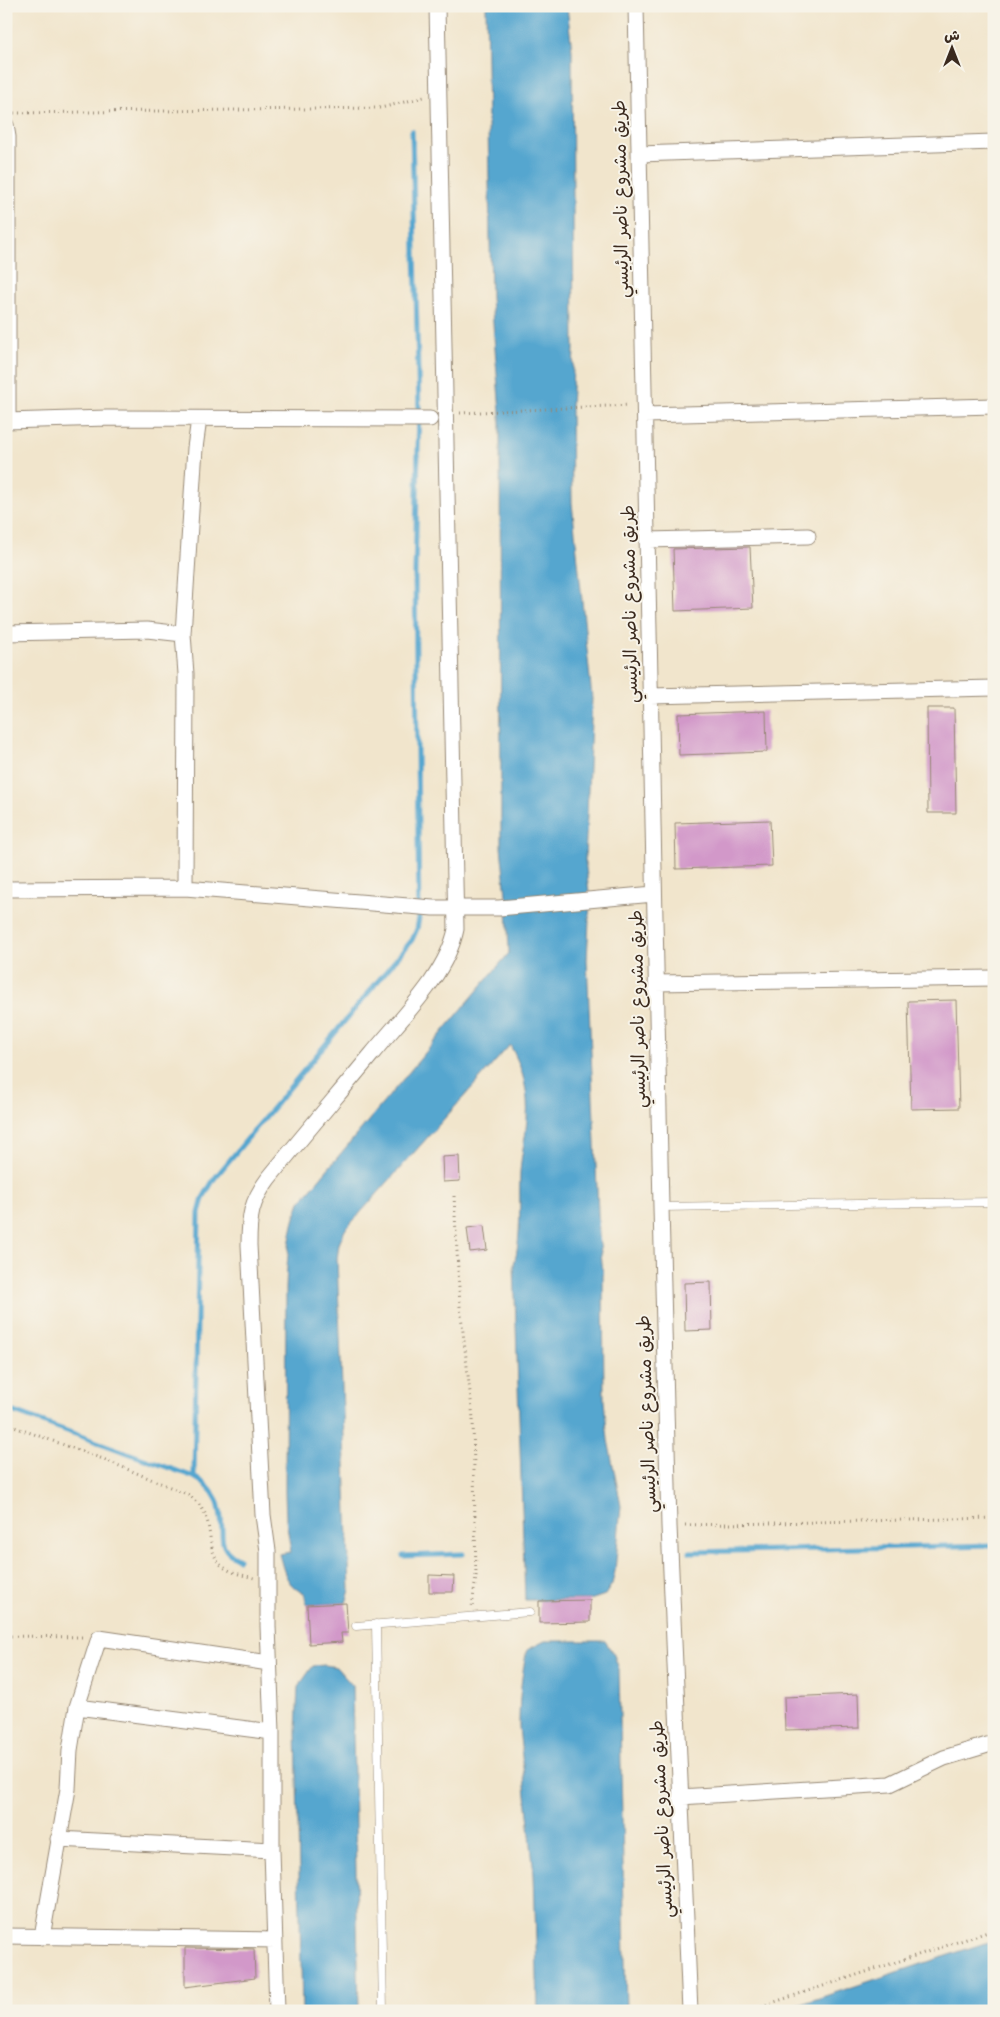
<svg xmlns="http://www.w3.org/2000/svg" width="1000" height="2017" viewBox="0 0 1000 2017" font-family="'Comic Neue','Playpen Sans Arabic',sans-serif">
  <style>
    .water { fill: #55a6cf; stroke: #486876 }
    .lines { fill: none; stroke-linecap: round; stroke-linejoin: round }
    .stream { stroke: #55a6cf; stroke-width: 5 }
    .building { fill: #d298c9 }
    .lane-casing { stroke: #968875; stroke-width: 9 }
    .street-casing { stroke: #968875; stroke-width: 17 }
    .path { stroke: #968875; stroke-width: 3; stroke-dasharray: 1 4; stroke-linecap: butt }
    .lane { stroke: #fff; stroke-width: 8 }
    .street { stroke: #fff; stroke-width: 15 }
    .labels { text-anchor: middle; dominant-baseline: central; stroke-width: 4; stroke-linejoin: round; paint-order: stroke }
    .street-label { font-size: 18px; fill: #3b2a1e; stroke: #f7f3e8 }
  </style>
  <rect width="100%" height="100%" fill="#f7f3e8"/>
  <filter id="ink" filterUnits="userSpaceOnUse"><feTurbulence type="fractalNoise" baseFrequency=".02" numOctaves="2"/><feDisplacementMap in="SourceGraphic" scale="10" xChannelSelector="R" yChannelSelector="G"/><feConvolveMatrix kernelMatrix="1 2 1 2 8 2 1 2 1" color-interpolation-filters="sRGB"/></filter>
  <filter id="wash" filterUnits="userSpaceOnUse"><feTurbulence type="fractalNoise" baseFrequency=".0096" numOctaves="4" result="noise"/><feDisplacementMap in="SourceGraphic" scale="20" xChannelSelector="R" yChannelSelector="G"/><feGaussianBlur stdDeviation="1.12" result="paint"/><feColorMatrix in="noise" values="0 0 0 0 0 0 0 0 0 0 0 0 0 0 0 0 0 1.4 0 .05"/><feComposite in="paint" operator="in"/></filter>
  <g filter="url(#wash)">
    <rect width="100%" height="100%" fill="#f1e5cc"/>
    <path class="water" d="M486,6H567L572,51L574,350L571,408L572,503L592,698L585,860L590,900L587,960L599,1235L603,1272L604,1401L608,1440L621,1506L615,1571L612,1584L605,1595L590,1600H525L514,1264C522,1235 519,1203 520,1172C521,1154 526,1137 527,1119C529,1093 523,1068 510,1045L345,1230L339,1244L337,1259L350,1590L346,1603L307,1605L304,1593C286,1586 284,1571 279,1554L291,1552L286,1519L285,1492L286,1288C287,1258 289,1231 300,1202L509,953L507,905L501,847L500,412L491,298Z
      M545,1641H605L614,1655L619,1669L626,2011H538L534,1874L519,1727C519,1701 521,1676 527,1650Z
      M325,1665L336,1667L352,1685L359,2011H302L296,1729L298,1687L313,1666Z
      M994,1940V2011H780Z"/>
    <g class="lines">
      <path class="stream" d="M6,1409L194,1477C218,1490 221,1505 222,1531C222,1536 222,1542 224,1546C227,1553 233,1556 239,1559
        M194,1477L199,1213L203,1198L214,1179L412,940L417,929L419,918L415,573L419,410L412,131
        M690,1552L994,1545
        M403,1556L463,1554"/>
    </g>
    <g id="blocks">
      <path class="building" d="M750,547L753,608L675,611L673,549Z
        M927,708H954L956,813H928Z
        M766,711L767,752L679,755L678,714Z
        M770,820L772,866L676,869L675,823Z
        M956,1000L959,1108L911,1109L908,1001Z
        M459,1156L460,1181L443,1182L442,1157Z
        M484,1226L487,1250L470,1252L467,1228Z
        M711,1282L712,1330L685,1331L684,1283Z
        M429,1575L454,1576L453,1592H429Z
        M590,1600V1622L539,1623V1601Z
        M346,1603L348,1633H341L342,1642L309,1644L307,1605Z
        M858,1694L859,1728L785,1730L784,1697Z
        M185,1948L254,1949L255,1978L185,1987Z"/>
    </g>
  </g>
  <g filter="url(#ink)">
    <use href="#blocks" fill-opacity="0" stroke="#968875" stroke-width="1"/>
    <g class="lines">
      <g class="lane-casing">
        <path id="lane" d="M661,1207L994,1202
          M376,1624L383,2011
          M356,1626L530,1612"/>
      </g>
      <g class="street-casing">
        <path id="street" d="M636,6L661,1207L669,1526L690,2011
          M6,125L8,137V421
          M639,154L994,142
          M645,415L994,406
          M6,421L107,418L430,419
          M648,540L808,536
          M6,633L147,630L183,634
          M650,696L994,688
          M185,888L186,674L183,634L195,448L199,419
          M6,889L185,888L433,908H499L654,894
          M656,983L994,978
          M77,1707L272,1732
          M680,1797L890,1784L944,1758L994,1743
          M58,1839L272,1850
          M6,1936L275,1940
          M42,1937L68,1789L70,1750L77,1707L99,1638L269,1663
          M277,2011L272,1850V1732L268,1626V1551L263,1515L249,1245C249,1216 251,1202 268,1179C302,1137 337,1096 371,1055C400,1019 447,975 456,929L437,6"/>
      </g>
      <path class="path" d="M14,113L381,108L424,97
        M460,413L629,405
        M454,1196L460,1306L473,1418L476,1576L472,1607
        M6,1424L103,1459L189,1495C196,1501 203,1507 206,1516C211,1531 209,1554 221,1565C230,1573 243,1575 254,1578
        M685,1525L994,1518
        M6,1636L83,1637
        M747,2011L994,1930"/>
      <use href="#lane" class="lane"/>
      <use href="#street" class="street"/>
    </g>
  </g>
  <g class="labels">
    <g class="street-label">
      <text transform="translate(621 199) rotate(-91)">طريق مشروع ناصر الرئيسي</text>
      <text transform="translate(630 604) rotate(-91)">طريق مشروع ناصر الرئيسي</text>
      <text transform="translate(638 1009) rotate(-91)">طريق مشروع ناصر الرئيسي</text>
      <text transform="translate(647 1414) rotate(-92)">طريق مشروع ناصر الرئيسي</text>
      <text transform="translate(662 1819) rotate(-93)">طريق مشروع ناصر الرئيسي</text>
    </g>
  </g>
  <rect width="1000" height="2017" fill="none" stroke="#f7f3e8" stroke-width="25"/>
  <g transform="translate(952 48)" stroke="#f7f3e8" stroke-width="4" paint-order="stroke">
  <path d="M0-4L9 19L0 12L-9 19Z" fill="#3b2a1e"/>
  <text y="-8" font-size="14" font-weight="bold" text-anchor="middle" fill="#3b2a1e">ش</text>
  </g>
</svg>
